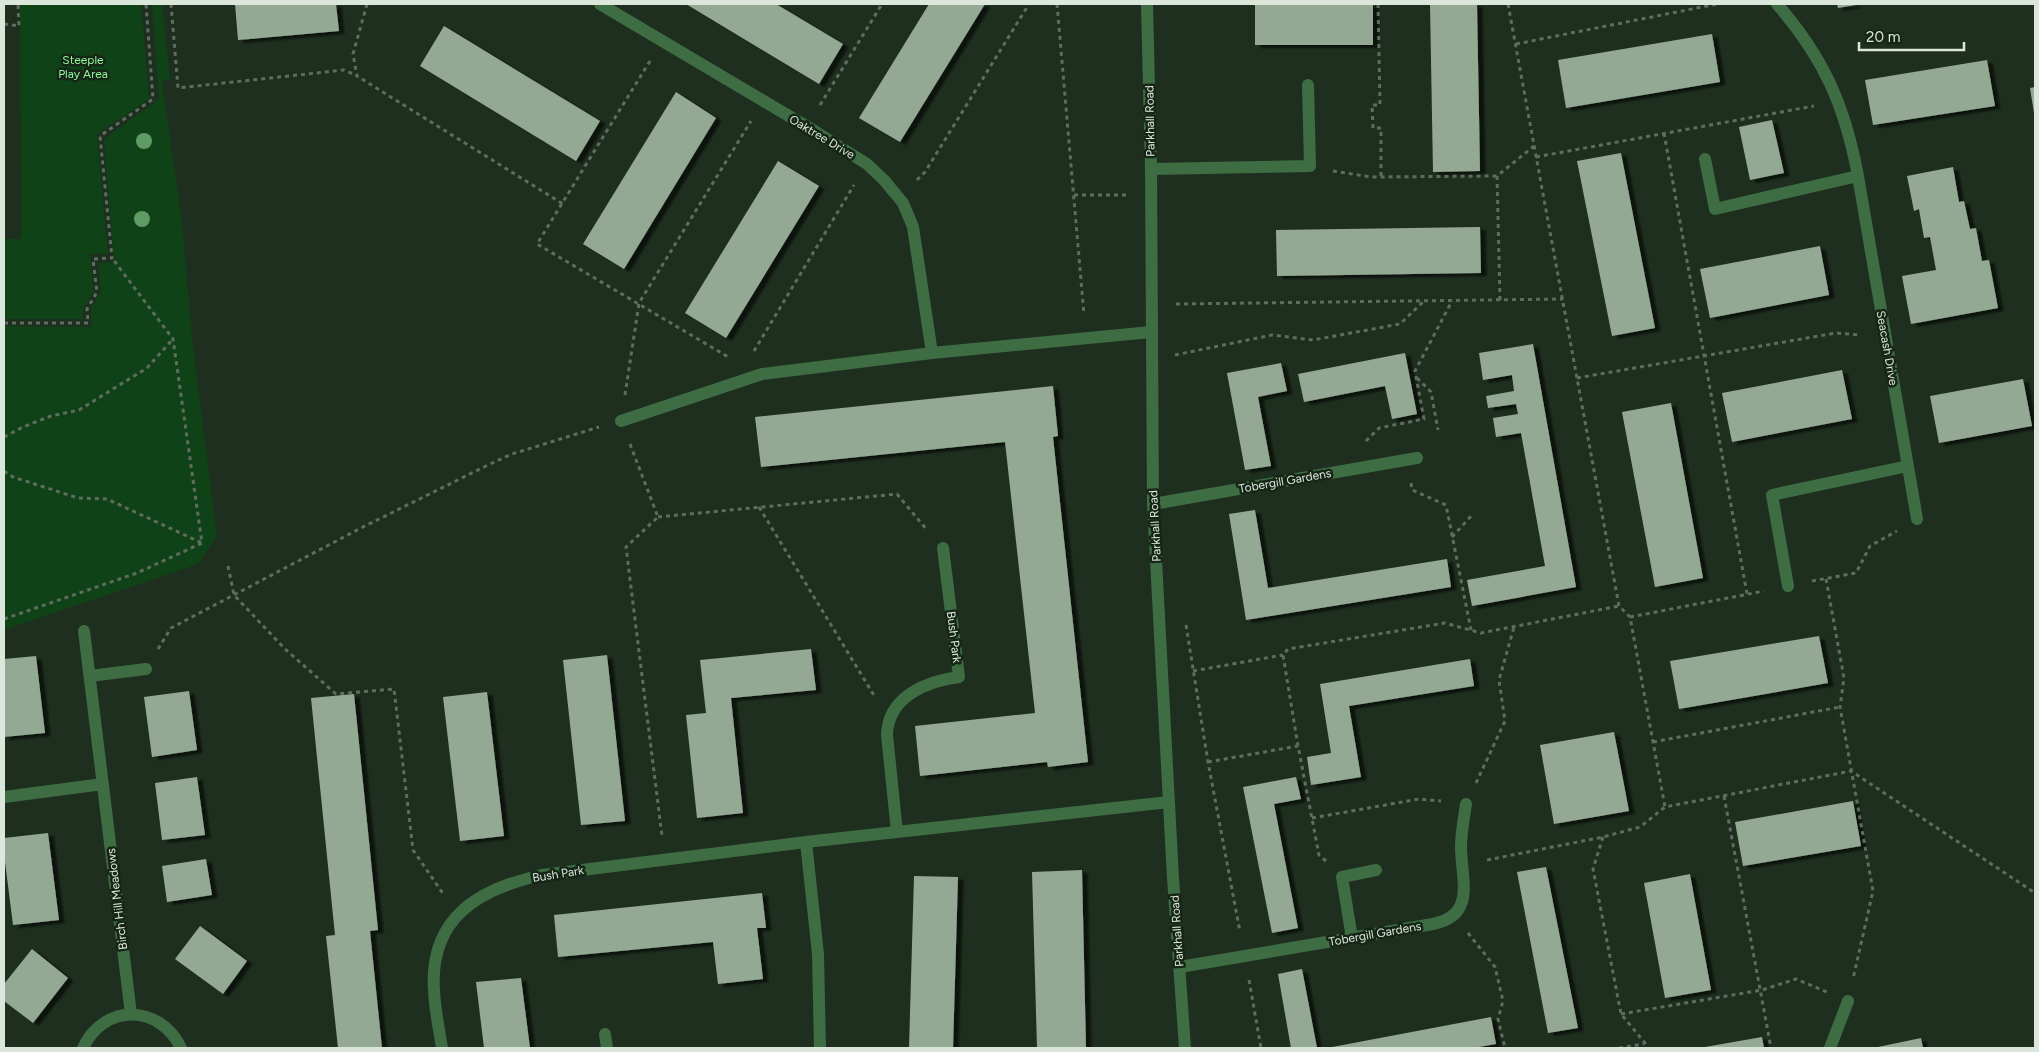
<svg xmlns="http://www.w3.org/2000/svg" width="2039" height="1052" viewBox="0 0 2039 1052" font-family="Figtree,sans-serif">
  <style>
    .green { fill: #104218 }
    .building { fill: #94a994; filter: url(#shadow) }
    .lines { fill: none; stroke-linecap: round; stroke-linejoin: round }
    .path { stroke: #5e6d5f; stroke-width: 3; stroke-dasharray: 4 4; stroke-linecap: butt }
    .minor { stroke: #3e6c43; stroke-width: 12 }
    .tree { fill: #5e9c64 }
    .labels { text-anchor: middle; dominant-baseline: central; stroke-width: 5; stroke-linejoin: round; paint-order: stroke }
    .park-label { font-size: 12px; fill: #93f69d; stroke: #152616 }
    .street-label { font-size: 12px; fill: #dce7dc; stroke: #152616 }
  </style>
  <defs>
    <filter id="shadow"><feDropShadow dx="5.5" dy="3" stdDeviation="1" flood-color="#0009"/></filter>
  </defs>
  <rect width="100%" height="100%" fill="#1e2f1f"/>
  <path class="green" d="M20,4H141L149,99L97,134L108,254H90L94,292L84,307L83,319H4V239H21Z
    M152,4H162L170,79L162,82L182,222L192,338L217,536L198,564L4,630V326L92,327L91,308L101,292L98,263L114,262L104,139L159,99Z"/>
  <path class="building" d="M235,4H336L339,31L238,40Z
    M686,4H776L843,44L819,84Z
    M929,4H985L900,142L859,118Z
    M1255,4H1373V45H1255Z
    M1430,4H1477L1480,171L1433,172Z
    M1837,4H1856V5L1838,8Z
    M444,26L600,121L576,161L420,66Z
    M1712,34L1720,82L1566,108L1558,60Z
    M1987,60L1995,106L1873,125L1865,80Z
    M2035,87V113H2034L2030,88Z
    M676,92L716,118L624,269L583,244Z
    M1772,120L1784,173L1750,180L1739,127Z
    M1621,153L1655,328L1612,336L1577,161Z
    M778,161L819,186L726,338L685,313Z
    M1953,167L1959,202L1964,201L1970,229L1976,228L1982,261L1989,260L1998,308L1911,324L1902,276L1936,270L1930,237L1924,238L1919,209L1914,211L1907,176Z
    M1480,227L1481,273L1277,276L1276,230Z
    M1820,246L1829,295L1710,318L1700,269Z
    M1533,344L1576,587L1472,606L1467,580L1545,566L1521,433L1496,437L1493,418L1518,414L1516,404L1488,408L1486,396L1514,391L1512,375L1483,380L1479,353Z
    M1405,353L1417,414L1392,419L1385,386L1304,402L1298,374Z
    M1281,363L1287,391L1258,397L1271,466L1245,470L1227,373Z
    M1842,370L1852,419L1732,442L1722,393Z
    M2023,379L2032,426L1939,443L1930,396Z
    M1053,386L1058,436L1053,437L1088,762L1048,767L1047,762L920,776L915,726L1035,713L1005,442L761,467L755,417Z
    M1671,403L1703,578L1655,587L1622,412Z
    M1255,510L1268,588L1447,559L1451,587L1246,620L1229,514Z
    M1819,636L1828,683L1679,709L1670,661Z
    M811,649L816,690L731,698L743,813L697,818L686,715L706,713L700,660Z
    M607,655L625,821L581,825L563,660Z
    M36,656L45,733L4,737V659Z
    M1470,659L1474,686L1349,706L1361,777L1311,785L1307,757L1331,753L1320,684Z
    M189,691L197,750L152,757L144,697Z
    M487,692L504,836L460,841L443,697Z
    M354,694L378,930L370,931L382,1048H338L326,936L335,935L311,698Z
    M1614,732L1629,811L1554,824L1540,745Z
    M197,777L205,835L162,840L155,783Z
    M1296,777L1301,799L1274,804L1298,928L1272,933L1243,787Z
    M1853,801L1861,846L1743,866L1735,822Z
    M48,833L59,920L13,925L4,854V838Z
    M206,859L212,895L167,902L162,866Z
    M1546,867L1578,1028L1548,1033L1517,872Z
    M1082,870L1086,1048H1037L1032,872Z
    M1690,874L1711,990L1665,998L1644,883Z
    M914,876L958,877L953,1048H909Z
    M762,893L766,928H757L763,979L718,984L713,942L558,957L554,915Z
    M200,926L247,961L223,994L175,959Z
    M32,949L68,978L33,1023L4,1001V984Z
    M1302,969L1317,1048H1291L1278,974Z
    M521,978L530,1048H484L476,982Z
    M1491,1017L1496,1044L1473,1048H1327Z
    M1762,1037L1764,1048H1705V1047Z
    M1921,1038L1923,1048H1878V1047Z"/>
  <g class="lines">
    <path class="path" d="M171,4L178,88L344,70L357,76
      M367,4L353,54L357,76L563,204
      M1057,4L1084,315
      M1378,4L1380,105H1372L1373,128H1381V177
      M1508,4L1619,606L1630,617L1665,807
      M4,24L19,26L18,4
      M1516,44L1717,4
      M650,61L537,244L730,358
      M820,105L882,4
      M1664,133L1747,594
      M1536,157L1814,106
      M1333,171L1371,177L1497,176
      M917,180L925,172L1029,4
      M1074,195H1128
      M1500,300L1497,176L1534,146
      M1176,304L1563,299
      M4,323H88L87,309L97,292L93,259L112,258L100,136L153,99L146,4
      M754,351L854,185
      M1175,355L1272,335L1313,340L1400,324L1424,301
      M1417,378L1431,392L1438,430
      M1577,378L1836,333L1860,335
      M625,395L639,303L751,121
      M4,437L23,427L51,416L79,410L147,368L172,340
      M1366,441L1379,428L1424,419L1415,371L1452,301
      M630,444L658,517L626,547L662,836
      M4,471L13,477L78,498L107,499L202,543
      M1411,483L1412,490L1446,505L1471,630
      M759,507L875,697
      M658,517L897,494L927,530
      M1452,537L1473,514
      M228,566L234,595L285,649L336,694L394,689L413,850L444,895
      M1826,579L1844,678L1840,707L1873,891L1853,979
      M1812,581L1856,573L1870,546L1897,531
      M1630,617L1764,591
      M4,619L137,573L202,543L173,339L112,258
      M1186,625L1208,762L1240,932
      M158,649L171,628L361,528L490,464L512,454L599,427
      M1193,671L1283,655
      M1653,742L1840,707
      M1208,762L1298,746
      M1476,783L1505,721L1499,680L1514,627
      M1724,796L1771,1048
      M1312,818L1419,799L1441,801
      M1603,837L1593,869L1621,1014L1645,1043L1646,1048
      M1487,860L1603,837L1640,827L1665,807L1851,771L2035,893
      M1326,861L1319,855L1298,746L1283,655L1288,649L1445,623L1481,633L1619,606
      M1468,933L1495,967L1503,1001L1498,1019L1505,1048
      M1249,980L1261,1048
      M1621,1014L1762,990L1796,979L1827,992
      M1619,1048L1644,1044"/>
    <path class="minor" d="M600,4L816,132L867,164L884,180L903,203L913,227L932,353L1151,332
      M1147,4L1151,169L1153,504L1173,878L1185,1048
      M1777,4C1824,58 1845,106 1858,176L1917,519
      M1705,159L1715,209L1858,176
      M1151,169L1310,166L1308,85
      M621,421L762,374L932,353
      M1153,504L1417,458
      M1788,586L1772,495L1908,466
      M84,631L131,1014
      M90,676L146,669
      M4,797L103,784
      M897,832L887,735C888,697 926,681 959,677L943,548
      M806,842L818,954L820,1048
      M1352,938L1342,877L1376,870
      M1180,967L1433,924C1477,915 1461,879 1461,847C1461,833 1464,818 1466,804
      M605,1034L607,1048
      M83,1048C104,1003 160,1004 181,1048
      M442,1048C439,1029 435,1010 434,991C429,918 478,889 542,875L806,842L1169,802
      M1830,1048L1848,1001"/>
  </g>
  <g class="tree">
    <circle cx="144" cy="141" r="8"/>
    <circle cx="142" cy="219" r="8"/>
  </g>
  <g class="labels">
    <g class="park-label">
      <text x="83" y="60">Steeple<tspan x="83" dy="14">Play Area</tspan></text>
    </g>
    <g class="street-label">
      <text transform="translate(1150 121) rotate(-91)">Parkhall Road</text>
      <text transform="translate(822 137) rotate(31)">Oaktree Drive</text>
      <text transform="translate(1887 348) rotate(80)">Seacash Drive</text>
      <text transform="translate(1285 481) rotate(-10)">Tobergill Gardens</text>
      <text transform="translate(1155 526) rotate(-93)">Parkhall Road</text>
      <text transform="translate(954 637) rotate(83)">Bush Park</text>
      <text transform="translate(558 874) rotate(-9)">Bush Park</text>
      <text transform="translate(117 899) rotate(-97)">Birch Hill Meadows</text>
      <text transform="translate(1177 931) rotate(-94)">Parkhall Road</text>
      <text transform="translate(1375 934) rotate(-10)">Tobergill Gardens</text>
    </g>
  </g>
  <rect width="2039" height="1052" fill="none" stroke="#dce7dc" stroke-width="10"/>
  <path d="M1859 42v8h105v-8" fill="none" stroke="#dce7dc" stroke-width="2.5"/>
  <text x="1866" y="42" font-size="15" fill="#dce7dc" stroke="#152616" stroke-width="4" paint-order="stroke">20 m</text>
</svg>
